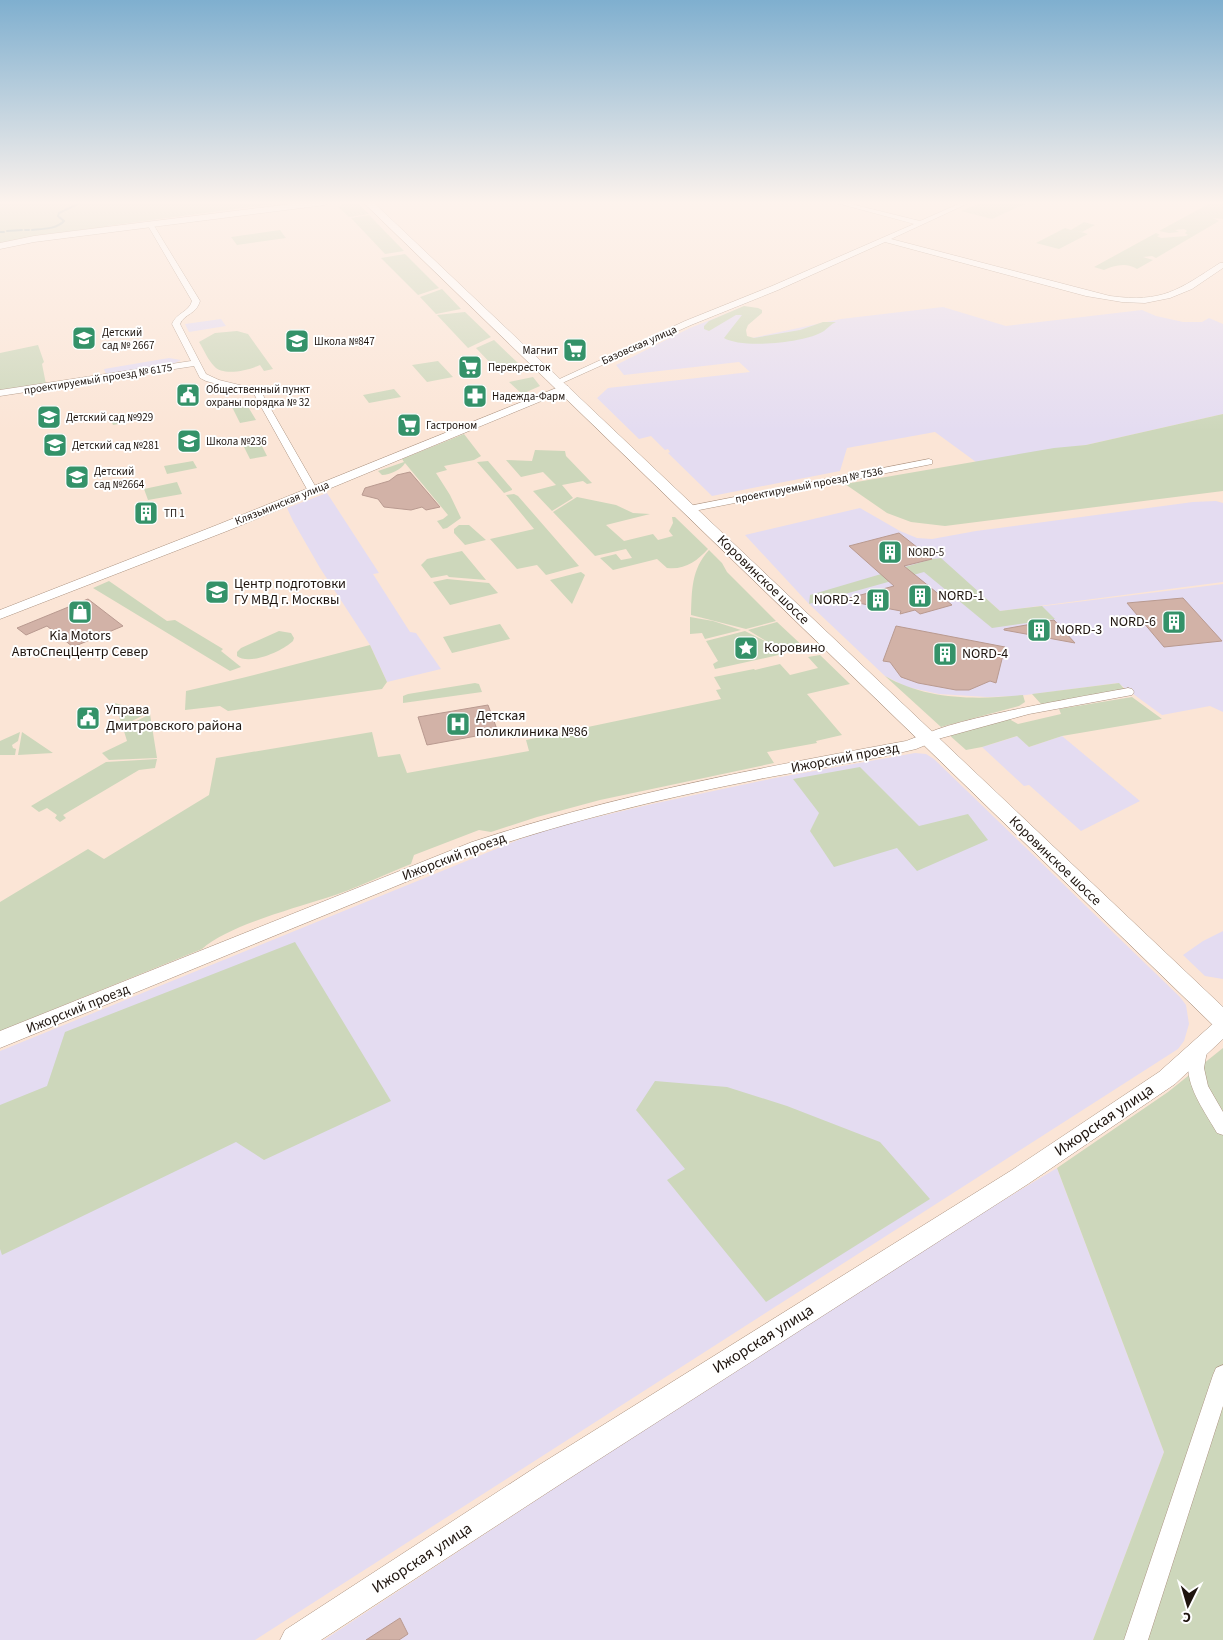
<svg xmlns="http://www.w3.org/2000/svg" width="1223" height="1640" viewBox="0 0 1223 1640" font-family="'Source Sans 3',sans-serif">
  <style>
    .industrial { fill: #e4dcf1 }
    .green { fill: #cdd7bb }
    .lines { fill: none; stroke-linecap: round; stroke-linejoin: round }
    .stream { stroke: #81a8a9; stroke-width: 2 }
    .building { fill: #d2b2a7; stroke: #b99a90 }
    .minor-casing { stroke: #ac9381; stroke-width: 1 }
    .tertiary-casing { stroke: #ac9381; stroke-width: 1 }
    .secondary-casing { stroke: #ac9381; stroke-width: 1 }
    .minor { fill: #fff; fill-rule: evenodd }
    .tertiary { fill: #fff; fill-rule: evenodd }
    .secondary { fill: #fff; fill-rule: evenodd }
    .labels { text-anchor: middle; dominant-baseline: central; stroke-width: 4; stroke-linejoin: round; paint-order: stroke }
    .far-poi-label { font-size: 11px; fill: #1e140e; stroke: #fff; text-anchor: start }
    .far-street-label { font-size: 11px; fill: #1e140e; stroke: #fff }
    .street-label { font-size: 14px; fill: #1e140e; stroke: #fff }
    .poi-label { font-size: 14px; fill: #1e140e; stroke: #fff; text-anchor: start }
    .near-street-label { font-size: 16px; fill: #1e140e; stroke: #fff }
  </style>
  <rect width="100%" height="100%" fill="#fbe5d6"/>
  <path class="industrial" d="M743,307L750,309L729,333L747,339L841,319L943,307L1006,326L1142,310L1156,316L1183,322H1202L1209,318L1223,324V414L1086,445L976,462L935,432L847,448L840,471L712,496L668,453L670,452L668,449L665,450L651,436L639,439L597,398L608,388L750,372L739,362L624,375L616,365L690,328Z
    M221,319L226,326L189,332L185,324Z
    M169,358L181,360L169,366L107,376L104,369Z
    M327,493L379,573L373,574L410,632L416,633L441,669L387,682L370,645L320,568L293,521L287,508Z
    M1216,501L1223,503V582L1000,611L940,558L979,614L1223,584V712L1210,706L1162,715L1118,683L1018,696L987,697L939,694L907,687L885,676L809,604L745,535L860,508L900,531L917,538L932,539L976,531L1193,502Z
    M1018,736L1029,747L1062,736L1140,801L1081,831L1029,785L1024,786L982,747Z
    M915,753L926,754L934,759L1180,997L1186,1005L1189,1024L1184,1041L1178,1049L255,1640H0V1051L523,838L559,826L652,804L775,778Z
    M1223,931V979L1205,976L1183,955L1203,941Z
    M1057,1168L1164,1452L1093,1640H324L872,1279Z"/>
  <path class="green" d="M0,202H289L107,226L103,229L46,234L0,243Z
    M348,202H356L369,214L349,217L338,207Z
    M983,202H1029L992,219L961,211Z
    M1212,202H1223V219L1213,218L1219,221L1156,258L1152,256L1143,257L1153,260L1137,269C1127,262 1114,265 1104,270L1094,267L1156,233L1160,235L1157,236L1161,238L1186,236L1188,235L1185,233L1187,231L1184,229L1175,230L1179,232L1169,233L1159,231Z
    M369,215L404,251L385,254L351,218Z
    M1084,222L1095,225L1082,232L1074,230L1088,234L1059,249L1036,243L1065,228L1071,230Z
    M280,230L286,238L237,245L231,237Z
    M405,254L439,288L418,295L381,258Z
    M442,289L461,309L436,314L420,297Z
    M744,306L758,308L762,310V313L748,325L746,330L747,336L754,338L800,330L823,322H836C831,324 828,328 824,331C806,343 742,349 724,338L742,315H736L709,331L704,329V326L709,321Z
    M465,312L491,337L468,348L437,315Z
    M237,331L248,334L273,369L264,371L260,365C249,370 223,377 214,366C208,360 204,350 199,342L215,333Z
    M494,340L520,365L496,369L476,348Z
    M38,345L44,362L42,364L46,384L0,390V353Z
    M438,361L453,377L427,382L412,365Z
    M533,377L540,386L522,394L509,382Z
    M394,389L401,397L369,403L363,395Z
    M247,405L256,420L240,423L232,407Z
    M142,412L146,419L113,425L110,417Z
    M1223,414V491L945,526L911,522L887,513L845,484L1054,448L1086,445Z
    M464,434L481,456L474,460L444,466L447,470L436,473L450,495L461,518L447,528L443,529L437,521L443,519L448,515L405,463C402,469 390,475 382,475L378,471L404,462L402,459Z
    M258,438L267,456L250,459L241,441Z
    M535,450L565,451L566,456L592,483L587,484L583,481L562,485L573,498L552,511L533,491L556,485L543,472L521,477L506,460L532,461Z
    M193,461L197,468L167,474L164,466Z
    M488,461L512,489V490L504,493L477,462Z
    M177,482L182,494L148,500L144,489Z
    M514,494L518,496L579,566L546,575L537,565L517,569L490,539L534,529L506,495Z
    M577,497L616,505L633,513L650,514L606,525L624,541L653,534L658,540L673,536L669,531L673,523L672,517H675L708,549C697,561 685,570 667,568L657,559L613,570L600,558L616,554L621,560L632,558L626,549L595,556L553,512Z
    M459,525H469L486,540L465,545L454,533V529Z
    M709,550L722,563L727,572L776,621L746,629L691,615C692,590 691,570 709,550Z
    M462,551L486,580L449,577L447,575L431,578L421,565L427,559Z
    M941,558L1000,611L1042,606L1055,619L992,628L924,572L809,604L810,595L932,559Z
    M581,572L585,575L572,604L550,580Z
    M447,579L489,583L498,593L450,605L433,582Z
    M109,581L167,621L175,620L223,649L221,651L241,667L230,671L93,588Z
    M690,617L713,621L741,630L705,639L702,633L690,634Z
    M777,622L806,649L786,653L748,630Z
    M500,624L510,639L452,653L443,637Z
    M279,631L291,633L294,638L293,641C283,651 249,666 237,656V652L241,648Z
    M745,631L767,642L783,654L715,669L713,664L718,661L706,641Z
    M370,645L387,682L382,689L228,711L220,706L185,710L186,691L242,678Z
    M820,655L850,684L807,694L842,735L816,741L817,743L767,752L774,763L600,800L537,817L491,832L479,830L414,855L411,864C383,875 355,889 326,898C292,909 227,926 202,949L0,1031V902L88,849L104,859L209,795L216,758L372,732L378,757L400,754L407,773L529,751L526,740L721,699L716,690L721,689L714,677L754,669L755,670L780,664L790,675L818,668L808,657Z
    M885,676C926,700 977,700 1023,695L1025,702L1019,706L941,727Z
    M475,683L479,684L482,692L403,703V696L408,694Z
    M1119,683L1126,691L1041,704L1032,694Z
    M1132,697L1162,719L1062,736L1029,747L1017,736L982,747L966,750L948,734L1009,719L1018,724L1061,714L1059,709Z
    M115,703L148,713L122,726Z
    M150,714L157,758L109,760L102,753L127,741L123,728Z
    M20,732L18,741L12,745L13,748L16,749L15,755H0V741Z
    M22,732L53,753L18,755Z
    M157,759L155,768L139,770L63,815L66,818L60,822L55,818L57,815L47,808L39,812L31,806L106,762Z
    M860,767L919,826L968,814L988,840L917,871L897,848L834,867L810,831L819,813L793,779Z
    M295,942L391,1101L264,1160L236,1142L2,1255L0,1249V1105L47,1086L65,1032Z
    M1223,1048V1640H1093L1164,1452L1057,1168L1168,1092Z
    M655,1081L727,1087L787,1106L880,1142L930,1199L766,1302L667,1180L685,1169L636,1110Z"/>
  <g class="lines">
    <path class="stream" d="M58,216L59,213L82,202
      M25,230H29
      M32,230C42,229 57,229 64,221L59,217
      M7,231L22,230
      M0,232H4"/>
  </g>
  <path class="building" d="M410,472L440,507L426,510L422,507L411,510L384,507L378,499L362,495L365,488L389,481L397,475Z
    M899,533L932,559L904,566L952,605L920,614L915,610L900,614L901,611L842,600L894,586L849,546Z
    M1183,598L1222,641L1164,647L1127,603Z
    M88,599L123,626L73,647L47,626L26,635L17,628Z
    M1054,620L1075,643L1004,630V629Z
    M896,626L1005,647L996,683L990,681L969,690H956L918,683L901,677L890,662L883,661Z
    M488,705L498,732L427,745L418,717Z
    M400,1618L408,1634L399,1640H366Z"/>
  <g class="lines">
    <g class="minor-casing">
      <path id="minor" d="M833,202H843L920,221L963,202H971L891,239L1110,296C1163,303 1178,290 1220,263H1223V268L1192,289L1170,298L1145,303L1122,302L1086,296L885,242L778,290L691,325L560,384L553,382L685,321L772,286L914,224Z
        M150,222L153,224L200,301C196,315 185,313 180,324L206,374L219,380L260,390L318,491L317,493H309L308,491L254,394L206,381L200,378L194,366L0,396V390L191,361L172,324C176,313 189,312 192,301L147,224Z
        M929,459L932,460V464L689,512L684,509L689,506Z
        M1128,688L1132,689L1134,692L1132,695L1029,714L927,742L921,738C934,721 1098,694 1128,688Z
        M1199,1045L1205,1046L1207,1051L1204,1068L1208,1086L1223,1112V1135L1217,1133C1203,1108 1177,1076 1193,1046Z
        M1223,1365V1406L1148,1640H1124L1213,1375L1216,1368Z"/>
    </g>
    <g class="tertiary-casing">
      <path id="tertiary" d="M307,202H329L325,205L34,242L0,249V243L34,236Z
        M564,385L568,386L570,388L568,390L227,531L0,619V610L217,525Z
        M927,733L933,734L935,738L933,742L916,749C860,763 801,770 745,782C656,800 570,821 484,850L0,1048V1031L472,842C614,795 759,768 906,741Z
        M1223,1019V1039L1175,1084L1028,1184L559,1485L321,1640H280L285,1630L539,1465L1012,1170L1159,1072L1216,1021Z"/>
    </g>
    <g class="secondary-casing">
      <path id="secondary" d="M363,202H373L1223,1007V1030L1215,1027Z"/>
    </g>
    <use href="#minor" class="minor"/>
    <use href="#tertiary" class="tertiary"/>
    <use href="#secondary" class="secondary"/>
  </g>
  <linearGradient id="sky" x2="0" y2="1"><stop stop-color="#7fafcf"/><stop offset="0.47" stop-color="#fdf3ed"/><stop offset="1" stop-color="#fdf3ed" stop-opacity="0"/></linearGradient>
  <rect width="1223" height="431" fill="url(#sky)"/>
  <defs>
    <g id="school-square" transform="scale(1.25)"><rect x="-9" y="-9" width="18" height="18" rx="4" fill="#349269" stroke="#fff"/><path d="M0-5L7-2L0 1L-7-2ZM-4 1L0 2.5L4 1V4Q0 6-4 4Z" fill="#fff"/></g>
    <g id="supermarket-square" transform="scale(1.25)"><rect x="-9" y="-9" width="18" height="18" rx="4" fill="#349269" stroke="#fff"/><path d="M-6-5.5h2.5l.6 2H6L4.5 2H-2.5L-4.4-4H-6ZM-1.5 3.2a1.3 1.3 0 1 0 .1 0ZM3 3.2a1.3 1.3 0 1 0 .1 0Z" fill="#fff"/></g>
    <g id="civic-square" transform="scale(1.25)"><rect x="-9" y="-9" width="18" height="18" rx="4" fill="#349269" stroke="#fff"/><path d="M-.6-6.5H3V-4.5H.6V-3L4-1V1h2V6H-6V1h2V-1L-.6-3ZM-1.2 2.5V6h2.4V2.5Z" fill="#fff"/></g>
    <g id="pharmacy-square" transform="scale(1.25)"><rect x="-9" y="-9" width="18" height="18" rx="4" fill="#349269" stroke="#fff"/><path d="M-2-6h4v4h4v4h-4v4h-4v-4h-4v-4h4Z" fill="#fff"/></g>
    <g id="building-square" transform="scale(1.25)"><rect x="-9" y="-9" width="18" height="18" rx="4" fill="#349269" stroke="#fff"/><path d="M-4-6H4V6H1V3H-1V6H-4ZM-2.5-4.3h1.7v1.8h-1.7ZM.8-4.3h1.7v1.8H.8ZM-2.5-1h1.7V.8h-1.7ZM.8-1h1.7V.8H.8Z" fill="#fff"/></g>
    <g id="university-square" transform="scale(1.25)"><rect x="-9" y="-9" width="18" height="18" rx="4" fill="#349269" stroke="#fff"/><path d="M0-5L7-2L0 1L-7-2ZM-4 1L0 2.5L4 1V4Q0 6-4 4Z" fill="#fff"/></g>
    <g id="shop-square" transform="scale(1.25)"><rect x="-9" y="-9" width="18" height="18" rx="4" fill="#349269" stroke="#fff"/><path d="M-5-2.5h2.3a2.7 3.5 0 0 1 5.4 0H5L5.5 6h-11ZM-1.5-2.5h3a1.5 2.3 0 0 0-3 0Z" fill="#fff"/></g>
    <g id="sight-square" transform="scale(1.25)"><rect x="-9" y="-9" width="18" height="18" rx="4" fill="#349269" stroke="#fff"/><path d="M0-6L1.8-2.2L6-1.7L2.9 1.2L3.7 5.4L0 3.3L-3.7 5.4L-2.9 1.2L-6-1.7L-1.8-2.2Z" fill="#fff"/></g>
    <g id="hospital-square" transform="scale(1.25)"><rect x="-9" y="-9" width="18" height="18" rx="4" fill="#349269" stroke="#fff"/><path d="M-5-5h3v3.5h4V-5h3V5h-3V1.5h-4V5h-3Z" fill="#fff"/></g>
  </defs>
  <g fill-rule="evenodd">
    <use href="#school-square" x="84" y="338"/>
    <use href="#school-square" x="297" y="341"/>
    <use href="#supermarket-square" x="575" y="350"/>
    <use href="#supermarket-square" x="470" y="367"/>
    <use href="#civic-square" x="188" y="395"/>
    <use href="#pharmacy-square" x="475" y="396"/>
    <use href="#school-square" x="49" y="417"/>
    <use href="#supermarket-square" x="409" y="425"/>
    <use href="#school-square" x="189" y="441"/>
    <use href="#school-square" x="55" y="445"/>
    <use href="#school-square" x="77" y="477"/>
    <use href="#building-square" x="146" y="513"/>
    <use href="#building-square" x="890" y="552"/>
    <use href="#university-square" x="217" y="592"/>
    <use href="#building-square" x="920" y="596"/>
    <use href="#building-square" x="878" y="600"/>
    <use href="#shop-square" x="80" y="612"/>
    <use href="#building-square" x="1174" y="622"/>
    <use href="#building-square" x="1039" y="630"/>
    <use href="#sight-square" x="746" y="648"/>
    <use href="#building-square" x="945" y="654"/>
    <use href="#civic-square" x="88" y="718"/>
    <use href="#hospital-square" x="458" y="724"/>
  </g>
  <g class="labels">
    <g class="far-poi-label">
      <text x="102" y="332">Детский<tspan x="102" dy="13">сад № 2667</tspan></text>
      <text x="314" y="341">Школа №847</text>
      <text x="558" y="350" text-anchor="end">Магнит</text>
      <text x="488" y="367">Перекресток</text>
      <text x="206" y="389">Общественный пункт<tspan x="206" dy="13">охраны порядка № 32</tspan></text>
      <text x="492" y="396">Надежда-Фарм</text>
      <text x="66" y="417">Детский сад №929</text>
      <text x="426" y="425">Гастроном</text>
      <text x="206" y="441">Школа №236</text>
      <text x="72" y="445">Детский сад №281</text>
      <text x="94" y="471">Детский<tspan x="94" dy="13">сад №2664</tspan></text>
      <text x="164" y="513">ТП 1</text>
      <text x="908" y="552">NORD-5</text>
    </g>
    <g class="far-street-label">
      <text transform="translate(639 345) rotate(-24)">Базовская улица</text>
      <text transform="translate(98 379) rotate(-9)">проектируемый проезд № 6175</text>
      <text transform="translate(809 485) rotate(-11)">проектируемый проезд № 7536</text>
      <text transform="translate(282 503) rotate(-22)">Клязьминская улица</text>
    </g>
    <g class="street-label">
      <text transform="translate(763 580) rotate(44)">Коровинское шоссе</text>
      <text transform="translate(845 758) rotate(-11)">Ижорский проезд</text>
      <text transform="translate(454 857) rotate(-21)">Ижорский проезд</text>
      <text transform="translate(1055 861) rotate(44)">Коровинское шоссе</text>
      <text transform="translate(78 1009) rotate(-22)">Ижорский проезд</text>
    </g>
    <g class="poi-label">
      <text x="234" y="584">Центр подготовки<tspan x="234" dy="16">ГУ МВД г. Москвы</tspan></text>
      <text x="938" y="596">NORD-1</text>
      <text x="860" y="600" text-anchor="end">NORD-2</text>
      <text x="1156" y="622" text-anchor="end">NORD-6</text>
      <text x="1056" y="630">NORD-3</text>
      <text x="80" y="636" text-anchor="middle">Kia Motors<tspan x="80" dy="16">АвтоСпецЦентр Север</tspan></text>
      <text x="764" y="648">Коровино</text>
      <text x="962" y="654">NORD-4</text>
      <text x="106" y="710">Управа<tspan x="106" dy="16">Дмитровского района</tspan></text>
      <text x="476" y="716">Детская<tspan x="476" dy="16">поликлиника №86</tspan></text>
    </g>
    <g class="near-street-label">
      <text transform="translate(1104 1120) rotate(-34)">Ижорская улица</text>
      <text transform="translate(763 1339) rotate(-32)">Ижорская улица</text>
      <text transform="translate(422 1558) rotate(-33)">Ижорская улица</text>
    </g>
  </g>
  <g transform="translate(1188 1605) rotate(185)" stroke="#ffffff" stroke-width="4" paint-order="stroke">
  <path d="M0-4L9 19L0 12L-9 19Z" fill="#1e140e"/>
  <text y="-8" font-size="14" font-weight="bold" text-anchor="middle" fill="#1e140e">С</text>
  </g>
</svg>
